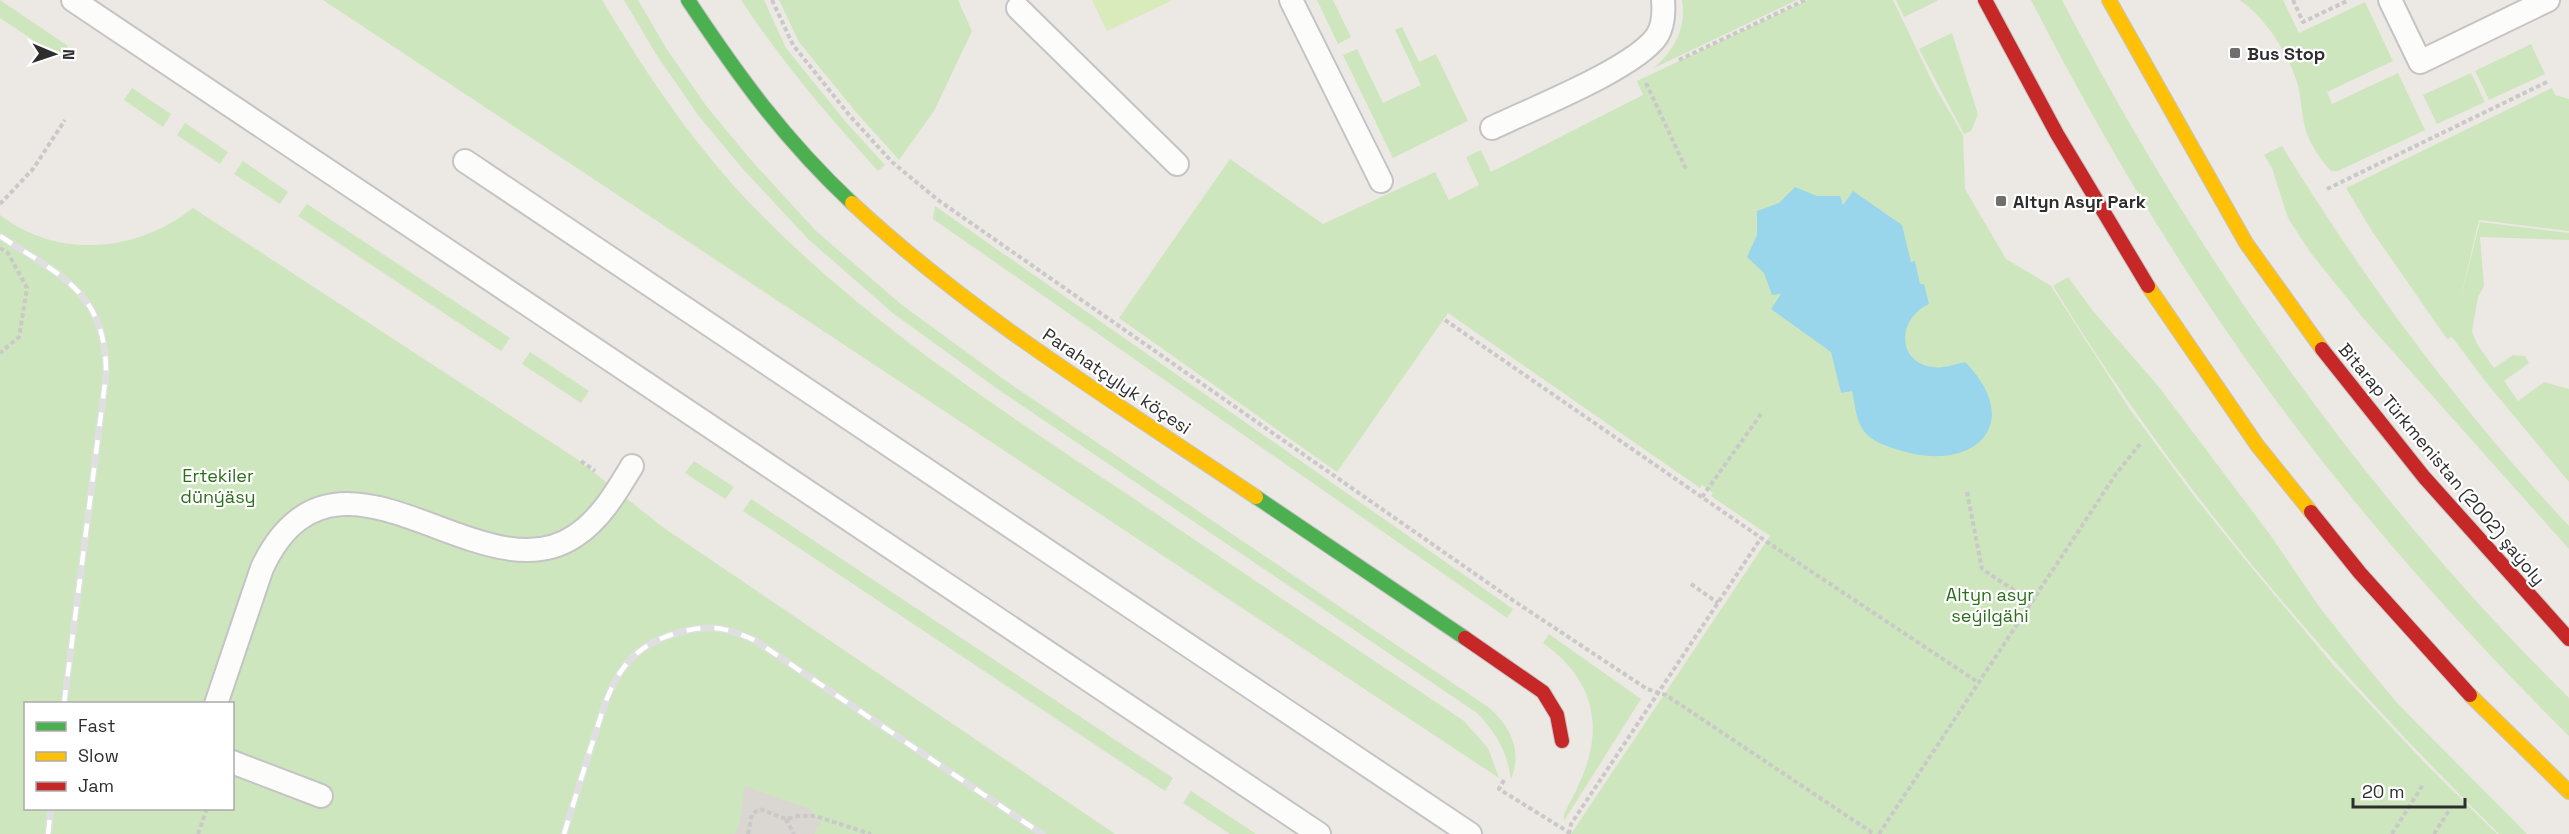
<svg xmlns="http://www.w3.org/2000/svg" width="2569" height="834" viewBox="0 0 2569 834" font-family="'Space Grotesk',sans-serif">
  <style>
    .green { fill: #cee6be; fill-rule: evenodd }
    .pitch { fill: #d9eabb }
    .plaza { fill: #dad6d2 }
    .water { fill: #99d6ec }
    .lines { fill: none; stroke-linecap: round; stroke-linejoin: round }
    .lane-casing { stroke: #c5c4c5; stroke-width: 26 }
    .fast-casing { stroke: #c5c4c5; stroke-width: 16 }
    .slow-casing { stroke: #c5c4c5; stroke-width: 16 }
    .jam-casing { stroke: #c5c4c5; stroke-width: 16 }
    .path { stroke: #c9c9c8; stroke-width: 4; stroke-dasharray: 4.5 3; stroke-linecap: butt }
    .lane { stroke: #fcfcfb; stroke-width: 22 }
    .fast { stroke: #4caf50; stroke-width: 14 }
    .slow { stroke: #ffc107; stroke-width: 14 }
    .jam { stroke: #c62828; stroke-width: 14 }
    .rail-casing { stroke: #dfdfe1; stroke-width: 7 }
    .rail { stroke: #fff; stroke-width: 4.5; stroke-dasharray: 14; stroke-linecap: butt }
    .poi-dot { fill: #706f6e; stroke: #fff; stroke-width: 2 }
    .labels { text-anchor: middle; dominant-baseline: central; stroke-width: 4.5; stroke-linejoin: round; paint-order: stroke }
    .poi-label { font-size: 18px; font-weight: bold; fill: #2e2e2e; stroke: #fff; text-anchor: start }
    .street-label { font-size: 18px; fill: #2e2e2e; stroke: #fff }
    .park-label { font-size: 18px; fill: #2c6e1b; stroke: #fff }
  </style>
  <rect width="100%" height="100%" fill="#ece8e4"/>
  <path class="green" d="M0,0L68,46L60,58L0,18Z
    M323,0H602C641,65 683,129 734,186C848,311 993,405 1133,498C1243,573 1354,647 1464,721L1488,748L1499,778Z
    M624,0H638L666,48L707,107L751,160L816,231L902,305L1006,381L1488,707C1510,725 1523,751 1511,779C1507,752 1496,732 1477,713L999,390L894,314L808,239L742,168L698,115L656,54Z
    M741,0H764L786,48L845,121L885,165L878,171C829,117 781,61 741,0Z
    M779,0H958L972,31L934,111L899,160L855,111L799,42Z
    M1317,0H1333L1351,37L1338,44Z
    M1682,0H1797L1654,68C1674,50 1687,28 1682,0Z
    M1808,0H1893L1934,85L1963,135L1965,189L2006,259L2051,286L2129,408L2194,496L2243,557L2334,666L2424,762L2497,834H1571L1770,536L1711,496L1713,493L1702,485L1700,488L1448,313L1337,472L1119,318L1230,159L1323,224L1435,172L1449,200L1479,185L1466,157L1481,150L1491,172L1643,95L1637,81Z
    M1896,0H1937V1L1904,17Z
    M2031,0H2062C2195,256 2363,494 2569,698V736C2443,611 2325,475 2225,329C2153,224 2089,113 2031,0Z
    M2240,0H2283L2299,33L2365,2L2393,61L2327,92L2332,104L2398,73L2425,130L2338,171H2331C2319,158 2307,140 2304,123C2301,110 2301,95 2297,82C2286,50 2267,20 2240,0Z
    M1402,27L1419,62L1436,54L1468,121L1393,158L1343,55L1357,49L1383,103L1421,85L1395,30Z
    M1952,33L1978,114L1971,131L1964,134L1919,49Z
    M2531,44L2545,74L2489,100L2475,71Z
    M2471,73L2485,102L2437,124L2423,95Z
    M132,88L171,114L163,127L124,100Z
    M2552,88L2555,95L2569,99V231L2479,220L2460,300L2480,222L2569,233V240L2480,237L2484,286L2478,297L2472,331L2477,344L2494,368L2513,355L2525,356L2529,363L2504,381L2518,401L2544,382L2569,389V482L2485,381L2452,337L2447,339L2372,231L2346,188Z
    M185,123L228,152L220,164L177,135Z
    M2282,146C2365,281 2460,410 2569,526V549L2363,318L2310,252L2288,218L2272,168L2264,155Z
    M243,161L288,192L280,204L234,174Z
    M307,204L510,338L501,351L298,216Z
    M935,206L1513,609L1507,618L933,219Z
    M193,208L577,459L664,528L1115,834H0V215C58,260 138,252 193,208ZM26,704H232V808H26Z
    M2068,277L2093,311L2159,387L2271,536L2318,605L2354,651L2398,704L2527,834H2499C2331,668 2176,488 2053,286Z
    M530,352L589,391L581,403L522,364Z
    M694,461L734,487L725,499L685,473Z
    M751,499L1173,778L1165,791L743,511Z
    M1549,634L1641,699L1564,821V814C1570,802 1577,790 1582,777C1605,723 1591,677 1543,643Z
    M1191,791L1256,834H1230L1183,803Z"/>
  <path class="pitch" d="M1092,0H1173L1107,31Z"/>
  <path class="plaza" d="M745,786L810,809L822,825L817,827L814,834H735L739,824Z"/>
  <path class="water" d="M1795,187L1817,196H1840L1843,205L1853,191L1902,225L1911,262L1915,261L1920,284H1924L1929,304C1897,318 1896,363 1933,367C1943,369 1955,364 1965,362C2027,425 1972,474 1899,450C1886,446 1872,442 1863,430C1856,420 1855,404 1852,391L1841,393L1831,352L1771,309L1781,294L1772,295L1764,273L1747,257L1757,235V211L1779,203Z"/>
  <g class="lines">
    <g class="lane-casing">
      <path id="lane" d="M73,0L1319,834
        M1291,0L1381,181
        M2390,0L2420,62L2548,0
        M1018,8L1177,164
        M1492,128C1531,109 1634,69 1657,36C1664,25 1664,12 1663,0
        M465,161L1470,834
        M216,704L262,568C336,411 480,601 575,536C600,520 617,491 632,466
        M232,762L321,796"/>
    </g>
    <g class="fast-casing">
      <path id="fast" d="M688,0C739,77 784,139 852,203
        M1256,497L1465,638"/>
    </g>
    <g class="slow-casing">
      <path id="slow" d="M2109,0L2246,243L2322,349
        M852,203C974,317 1118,404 1256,497
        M2148,286L2257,445L2311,512
        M2470,695L2569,792"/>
    </g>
    <g class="jam-casing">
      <path id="jam" d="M1985,0L2057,134L2148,286
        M2322,349L2424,477L2569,639
        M2311,512L2360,573L2470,695
        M1465,638L1543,692L1557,715L1562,741"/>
    </g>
    <path class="path" d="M772,0L793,45L850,116L892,162L938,200L1514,601L1647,689L1666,695L1874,834
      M2293,0L2303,22L2349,0
      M1679,60L1805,0
      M1646,83L1686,169
      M2327,189L2549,81
      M0,204L33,169L65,120
      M0,248L8,253L27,288L19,337L0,353
      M1445,320L1767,542L1979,683
      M581,461L595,471
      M1967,492L1982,569L2032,602
      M1702,497L1761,414
      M1691,584L1718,603
      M1504,780L1499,789L1570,833
      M786,819L794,834
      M198,834L207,808
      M748,834L752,814L760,809L786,819L798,816H815L871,834
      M1569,834L1571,824L1761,538
      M1879,834L2116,474L2140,444
      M2392,834L2424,783
      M2434,834L2450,809"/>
    <use href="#lane" class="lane"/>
    <use href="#fast" class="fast"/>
    <use href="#slow" class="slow"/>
    <use href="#jam" class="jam"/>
    <g class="rail-casing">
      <path id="rail" d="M0,236C61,276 107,293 106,375L64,704
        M48,834L51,808
        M564,834C573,805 582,776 591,747C601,718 608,683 630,660C644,645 661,637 681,632C711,624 728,628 756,641L1042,834"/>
    </g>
    <use href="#rail" class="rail"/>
  </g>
  <g class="poi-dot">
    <rect x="2229" y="47" width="12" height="12" rx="3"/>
    <rect x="1995" y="195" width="12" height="12" rx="3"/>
  </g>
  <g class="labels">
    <g class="poi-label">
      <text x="2247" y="53">Bus Stop</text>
      <text x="2013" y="201">Altyn Asyr Park</text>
    </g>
    <g class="street-label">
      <text transform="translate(1117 381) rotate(34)">Parahatçylyk köçesi</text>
      <text transform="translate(2442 464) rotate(50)">Bitarap Türkmenistan (2002) şaýoly</text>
    </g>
    <g class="park-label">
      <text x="218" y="475">Ertekiler<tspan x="218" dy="21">dünýäsy</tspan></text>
      <text x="1990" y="594">Altyn asyr<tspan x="1990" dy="21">seýilgähi</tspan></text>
    </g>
  </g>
  <rect x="24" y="702" width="210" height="108" fill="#ffffff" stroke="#ababab" stroke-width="1.5"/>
  <rect x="36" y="722" width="30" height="9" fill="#4caf50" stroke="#ababab" stroke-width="1.5"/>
  <text x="78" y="732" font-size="18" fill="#2e2e2e">Fast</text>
  <rect x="36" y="752" width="30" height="9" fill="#ffc107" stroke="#ababab" stroke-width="1.5"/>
  <text x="78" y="762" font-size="18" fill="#2e2e2e">Slow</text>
  <rect x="36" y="782" width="30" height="9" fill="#c62828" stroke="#ababab" stroke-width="1.5"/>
  <text x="78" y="792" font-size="18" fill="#2e2e2e">Jam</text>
  <g transform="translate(54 54) rotate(92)" stroke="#ffffff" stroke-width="4.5" paint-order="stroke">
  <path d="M0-4.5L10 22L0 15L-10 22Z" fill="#2e2e2e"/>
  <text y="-9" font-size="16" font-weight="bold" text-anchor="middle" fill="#2e2e2e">N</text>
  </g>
  <path d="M2353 798v9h112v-9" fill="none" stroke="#2e2e2e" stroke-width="3"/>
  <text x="2362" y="798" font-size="18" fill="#2e2e2e" stroke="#ffffff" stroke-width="4.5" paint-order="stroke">20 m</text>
</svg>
